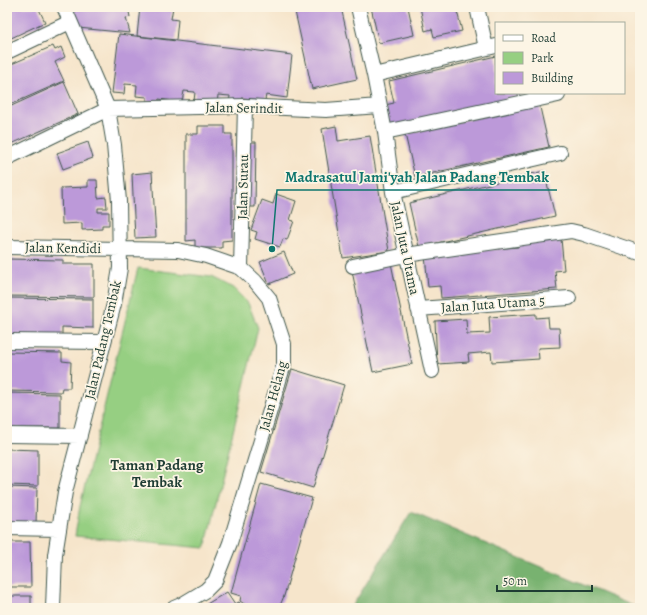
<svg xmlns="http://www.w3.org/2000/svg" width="647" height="615" viewBox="0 0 647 615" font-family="Alegreya,serif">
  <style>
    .green { fill: #96cf82; stroke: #5a865b }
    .forest { fill: #78b270; stroke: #4c7852 }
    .building { fill: #bc99d9 }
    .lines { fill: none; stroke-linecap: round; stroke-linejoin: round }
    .minor-casing { stroke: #3f564b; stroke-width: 16 }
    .minor { stroke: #fff; stroke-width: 14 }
    .labels { text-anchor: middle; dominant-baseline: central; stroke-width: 3.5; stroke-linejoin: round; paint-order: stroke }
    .street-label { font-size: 14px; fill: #1f3d34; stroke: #fcf5e5 }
    .neighbourhood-label { font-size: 15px; font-weight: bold; fill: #1f3d34; stroke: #fcf5e5 }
    .leader { fill: none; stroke: #0f766e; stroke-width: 1.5 }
    .callout-dot { fill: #0f766e; stroke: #fcf5e5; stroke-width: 1.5 }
    .callout-label { font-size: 15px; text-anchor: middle; font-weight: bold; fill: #0f766e; stroke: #fcf5e5; stroke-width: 3.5; stroke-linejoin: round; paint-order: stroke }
  </style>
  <rect width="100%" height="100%" fill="#fcf5e5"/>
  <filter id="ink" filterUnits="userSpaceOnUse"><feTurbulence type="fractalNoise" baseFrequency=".025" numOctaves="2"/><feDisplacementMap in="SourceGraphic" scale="8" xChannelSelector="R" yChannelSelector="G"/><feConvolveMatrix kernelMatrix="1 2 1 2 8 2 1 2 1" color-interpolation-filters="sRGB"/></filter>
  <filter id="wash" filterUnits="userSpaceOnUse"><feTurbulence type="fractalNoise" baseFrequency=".012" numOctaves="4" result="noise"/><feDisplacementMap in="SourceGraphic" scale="16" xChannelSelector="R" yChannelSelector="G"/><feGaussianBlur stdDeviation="0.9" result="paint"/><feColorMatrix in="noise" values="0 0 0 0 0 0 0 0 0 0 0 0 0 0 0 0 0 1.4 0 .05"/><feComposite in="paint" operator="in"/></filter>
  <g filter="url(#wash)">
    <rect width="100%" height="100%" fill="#f6e5cb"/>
    <path class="green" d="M138,268L211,277L233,288L248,303L258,328L205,548L75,536L80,506Z"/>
    <path class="forest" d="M411,512L638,608H351Z"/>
    <g id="blocks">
      <path class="building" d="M7,7H38L45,22L7,40Z
        M73,7H128L130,17L126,18L130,33L78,28Z
        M140,7H173L171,19L178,20L176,40L137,36Z
        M294,7H341L357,79L312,89Z
        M371,7H408L414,35L379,43Z
        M420,7H456L462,31L434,37L432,29L425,31Z
        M119,34L292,55L287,98L266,95L265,100L242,98L241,104L229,103L230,96L218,95L217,104L194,101L195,92L184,91L182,102L159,99L158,102L147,101V97L136,96L137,85L125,84L124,94L112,93Z
        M53,46L55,50L61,47L65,57L55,62L64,81L7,106V66Z
        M496,56V93H534L390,127L385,105L394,103L389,81Z
        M64,82L78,114L7,146V108Z
        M539,103L549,147L415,177L405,134Z
        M198,126H225V134H232V240L222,241V248H195V240L186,241V134H198Z
        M336,126L338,141L370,136L389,251L343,258L322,129Z
        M88,142L93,158L63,169L57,153Z
        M244,142H256L255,207H244Z
        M544,171L555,216L419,247L409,203Z
        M152,172L156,237L135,238L132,174Z
        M88,180H97L98,198L106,197L107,208H98V212H109V225H102V229L82,230V223L62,224L61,188L88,187Z
        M276,194L296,201L290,220L294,221L287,240L283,239L280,247L255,239L257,232L251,230L262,200L273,204Z
        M561,239L564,270L555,271L557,289L441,298L440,286L428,287L425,255L518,247V242Z
        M284,252L293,274L269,284L260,262Z
        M7,259L63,260V264H94V297L7,296Z
        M391,263L412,364L373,372L352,271Z
        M7,298L93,299V328L62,327V336L7,335Z
        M536,314V318L548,317L549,328H559L560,347L538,348L539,359L492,362L491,352L468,354L469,362L437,364L435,321L466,319L467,334L490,333L489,317Z
        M7,352L62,353V361L71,362L70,388H62L61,392L7,391Z
        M292,369L344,385L313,488L261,472Z
        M7,393L60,394V428H7Z
        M7,449L38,450V486L7,485Z
        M261,484L312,498L284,596L279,608H250L240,601L241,596L231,593Z
        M7,487L37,488L36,523L7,522Z
        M7,542H30L31,587H7Z
        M227,592L235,604L239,602L242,608H200Z
        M7,596H31V608H7Z"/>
    </g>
  </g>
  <g filter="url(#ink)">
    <use href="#blocks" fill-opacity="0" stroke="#3f564b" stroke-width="1"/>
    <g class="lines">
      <g class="minor-casing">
        <path id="minor" d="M358,7L374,75L385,132L393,192L432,371
          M477,7L486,48
          M7,52L70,22
          M374,75L496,46
          M385,132L558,95
          M7,158L108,109L245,106L326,110L379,106
          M393,192L560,153
          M7,247L178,250L206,256L241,268L255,281L269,298L284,344V364L230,543L215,581L206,590L181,605L174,608
          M353,266L406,255L571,231L584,234L640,253
          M241,268L245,106
          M418,309L569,298
          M7,341L103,342
          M7,435L80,436
          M7,528L59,529
          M53,608L55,555L65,492L114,304L120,268L119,201L114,145L108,109L64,7"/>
      </g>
      <use href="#minor" class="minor"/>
    </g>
  </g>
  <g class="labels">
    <g class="street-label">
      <text transform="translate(244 108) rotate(1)">Jalan Serindit</text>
      <text transform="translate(243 187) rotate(-89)">Jalan Surau</text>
      <text transform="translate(63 248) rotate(1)">Jalan Kendidi</text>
      <text transform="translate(405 248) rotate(78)">Jalan Juta Utama</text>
      <text transform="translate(493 304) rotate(-4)">Jalan Juta Utama 5</text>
      <text transform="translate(103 340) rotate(-77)">Jalan Padang Tembak</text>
      <text transform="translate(273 396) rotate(-75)">Jalan Helang</text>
    </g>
    <g class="neighbourhood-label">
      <text x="157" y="465">Taman Padang<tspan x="157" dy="17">Tembak</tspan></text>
    </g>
  </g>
  <path class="leader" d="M272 249L277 190H557"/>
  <circle class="callout-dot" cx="272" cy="249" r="4"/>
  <g class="callout-label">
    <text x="417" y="182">Madrasatul Jami'yah Jalan Padang Tembak</text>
  </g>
  <rect width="647" height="615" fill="none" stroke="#fcf5e5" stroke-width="24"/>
  <rect x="495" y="22" width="130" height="72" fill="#fcf5e5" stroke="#a4ab9e"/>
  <rect x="503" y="35" width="20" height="6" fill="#ffffff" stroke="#a4ab9e"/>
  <text x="531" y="42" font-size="12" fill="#1f3d34">Road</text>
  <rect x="503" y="52" width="20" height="12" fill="#96cf82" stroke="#a4ab9e"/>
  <text x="531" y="62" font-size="12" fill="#1f3d34">Park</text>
  <rect x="503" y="72" width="20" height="12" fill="#bc99d9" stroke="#a4ab9e"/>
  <text x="531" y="82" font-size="12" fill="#1f3d34">Building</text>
  <path d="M497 585v6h95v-6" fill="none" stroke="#1f3d34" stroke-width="2"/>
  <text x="503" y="585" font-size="12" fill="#1f3d34" stroke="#fcf5e5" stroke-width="3" paint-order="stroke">50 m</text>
</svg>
